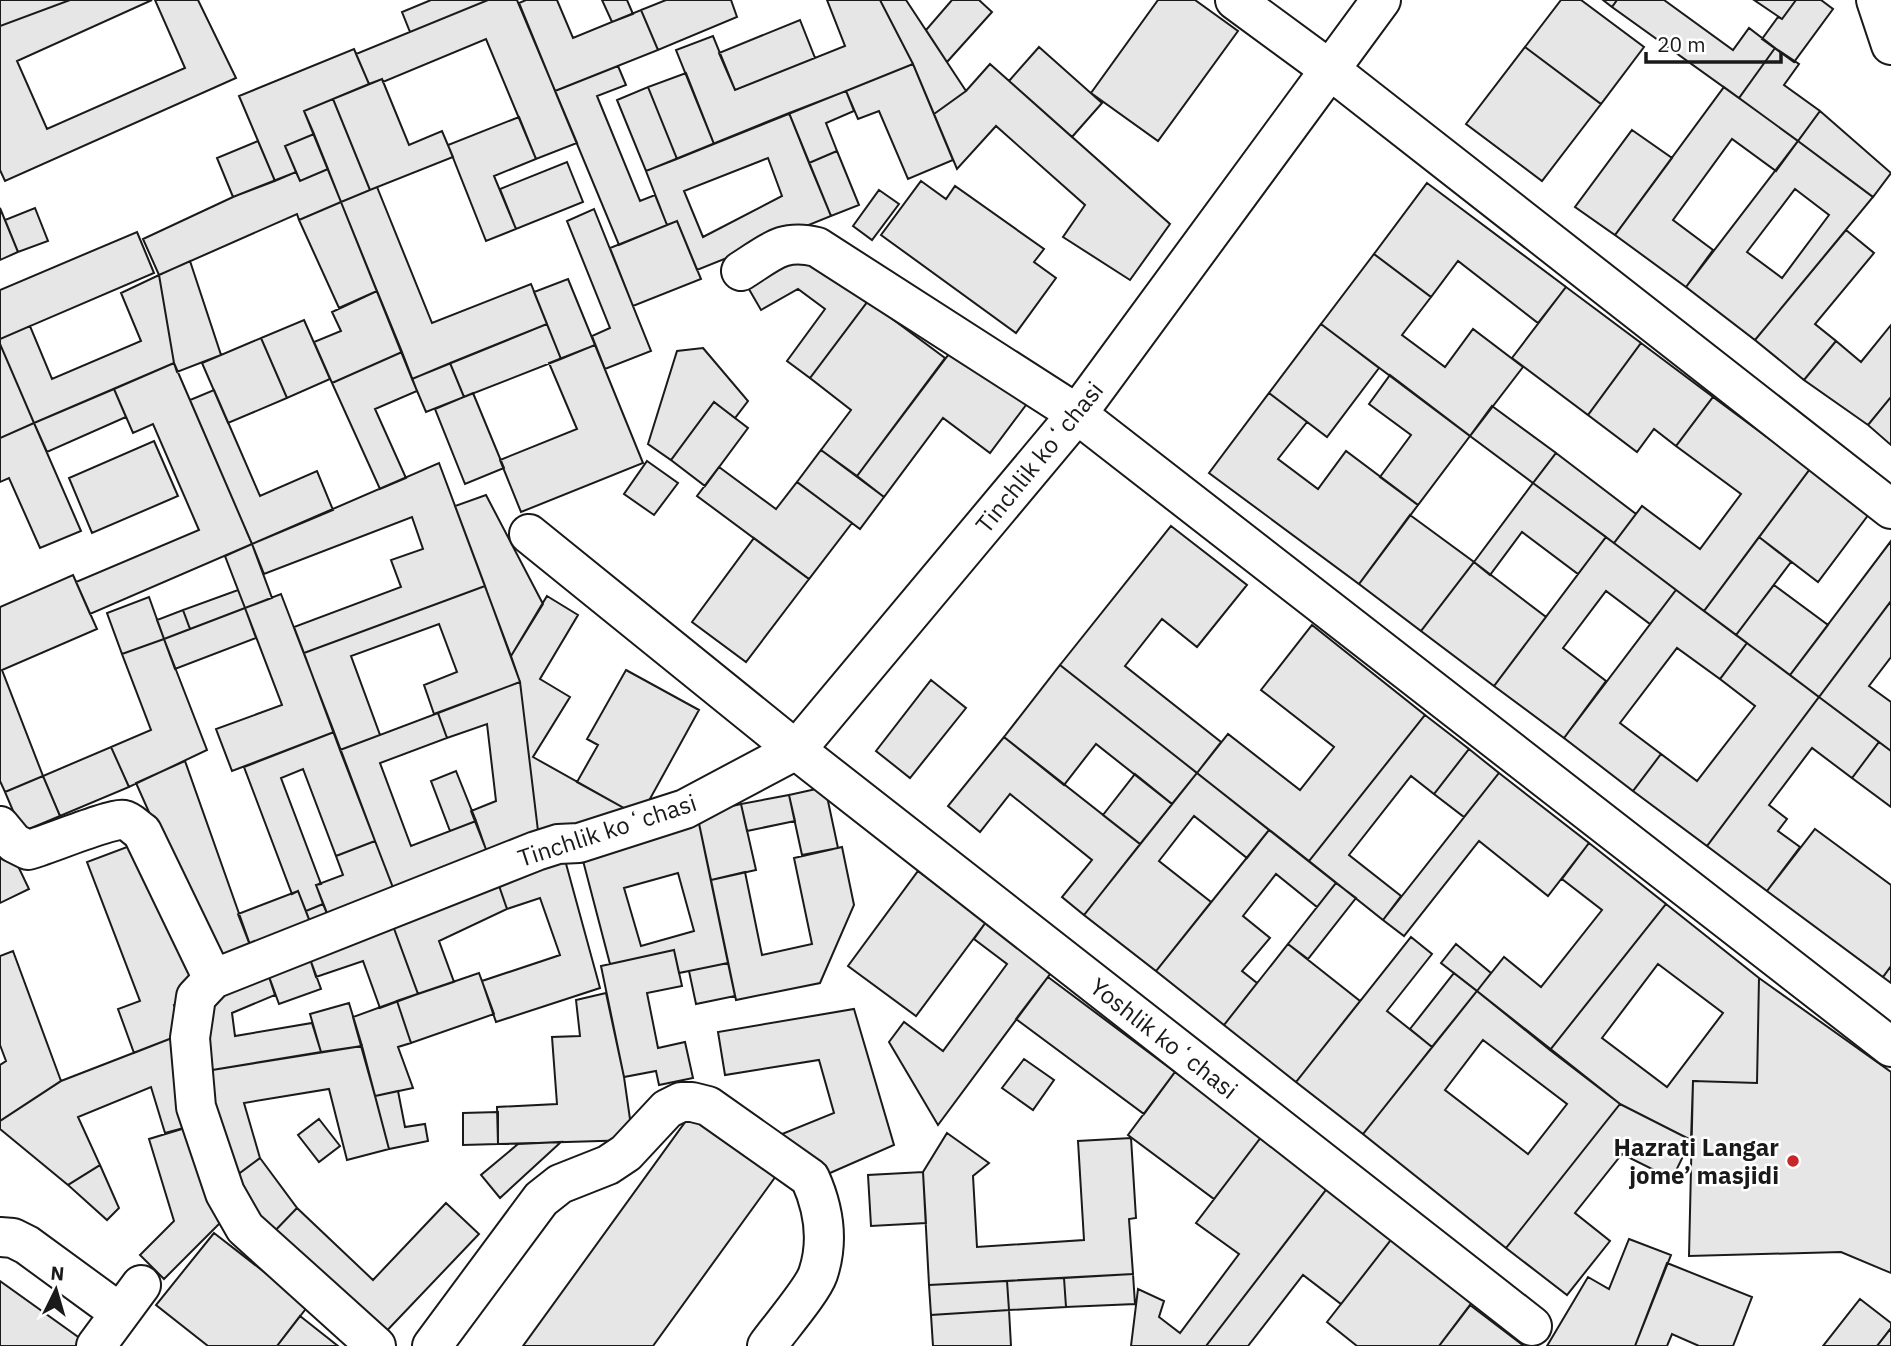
<svg xmlns="http://www.w3.org/2000/svg" width="1891" height="1346" viewBox="0 0 1891 1346" font-family="'IBM Plex Sans',sans-serif">
  <style>
    .building { fill: #e6e6e6; stroke: #1a1a1a; stroke-width: 2; fill-rule: evenodd }
    .lines { fill: none; stroke-linecap: round; stroke-linejoin: round }
    .minor-casing { stroke: #1a1a1a; stroke-width: 42 }
    .minor { stroke: #fff; stroke-width: 38 }
    .poi-dot { fill: #c62828; stroke: #fff; stroke-width: 2.5 }
    .labels { text-anchor: middle; dominant-baseline: central; stroke-width: 5; stroke-linejoin: round; paint-order: stroke }
    .street-label { font-size: 24px; fill: #1a1a1a; stroke: #fff }
    .poi-label { font-size: 24px; font-weight: bold; fill: #1a1a1a; stroke: #fff; text-anchor: end }
  </style>
  <rect width="100%" height="100%" fill="#fff"/>
  <path class="building" d="M0,0H70L0,26Z
    M70,0H152L17,61L47,129L185,68L155,0H198L236,78L5,181L0,170V26Z
    M431,0H488L410,32L402,12Z
    M488,0H517L577,143L536,159L486,39L383,82L382,79L369,84L356,54Z
    M526,0H557L573,38L641,10L658,50L555,91L519,3Z
    M602,0H627L633,14L612,22Z
    M666,0H731L737,17L658,50L641,10Z
    M827,0H880L913,64L714,144L676,50L713,36L735,90L845,46Z
    M880,0H906L966,91L934,114L913,64Z
    M952,0H979L992,12L947,62L926,30Z
    M1158,0H1195L1238,31L1158,141L1091,93Z
    M1561,0H1581L1644,47L1601,104L1525,47Z
    M1603,0H1617L1612,7Z
    M1617,0H1664L1733,50L1749,28L1775,48L1739,98L1612,7Z
    M1754,0H1796L1782,19Z
    M1796,0H1821L1833,9L1794,62L1762,39L1778,17L1782,19Z
    M800,20L815,58L735,90L719,53Z
    M1039,47L1102,103L1072,137L1009,81Z
    M1525,47L1601,104L1542,181L1466,124Z
    M1775,48L1799,64L1784,85L1820,111L1798,141L1739,98Z
    M354,49L369,84L304,111L314,134L285,146L296,172L275,181L239,96Z
    M913,64L953,160L908,179L879,111L858,119L846,91Z
    M990,64L1170,224L1130,280L1063,237L1085,205L996,126L957,169L934,114L966,91Z
    M618,66L626,85L597,96L640,201L655,195L667,225L619,245L555,91Z
    M686,73L714,144L677,159L648,87Z
    M382,79L409,145L442,131L453,157L370,190L333,99Z
    M648,87L677,159L646,171L617,100Z
    M1724,87L1798,141L1776,171L1732,139L1673,220L1713,250L1686,287L1615,235Z
    M846,91L854,111L826,123L837,151L809,163L789,113Z
    M333,99L370,190L341,202L304,111Z
    M1820,111L1891,173L1873,197L1798,141Z
    M789,113L831,216L697,270L677,221L667,225L646,171ZM768,158L782,196L703,237L684,191Z
    M519,117L536,159L494,176L516,229L486,241L448,145Z
    M1632,130L1672,158L1615,235L1575,207Z
    M314,134L328,169L300,181L285,146Z
    M258,141L275,181L233,197L217,158Z
    M1798,141L1873,197L1755,340L1686,287ZM1795,189L1829,215L1782,278L1747,252Z
    M837,151L859,205L831,216L809,163Z
    M567,162L583,202L516,229L500,189Z
    M328,169L341,202L299,220L297,214L159,275L143,239L233,197L296,172L300,181Z
    M921,181L946,199L955,186L1044,249L1034,262L1056,278L1016,333L881,235Z
    M1427,183L1566,287L1538,323L1458,261L1431,297L1374,254Z
    M377,187L432,323L531,284L547,324L412,379L341,202Z
    M879,190L899,204L872,240L853,226Z
    M341,202L377,291L339,308L299,220Z
    M0,208L18,252L0,260Z
    M35,208L48,241L18,252L5,220Z
    M594,209L651,351L605,369L592,336L610,328L567,221Z
    M677,221L701,279L633,306L610,248Z
    M1846,230L1874,253L1815,324L1836,341L1804,380L1755,340Z
    M137,232L154,273L0,339V290Z
    M797,248L868,301L810,378L787,361L825,309L798,289L761,310L746,284Z
    M1374,254L1431,297L1402,335L1445,367L1473,329L1523,367L1470,436L1321,324Z
    M190,261L221,355L177,372L174,363L159,275Z
    M159,275L174,363L34,423L0,344V339L30,326L52,379L141,341L121,293Z
    M568,279L595,345L561,359L534,292Z
    M1566,287L1641,343L1588,415L1512,358Z
    M377,291L402,352L332,383L314,342L341,331L332,312Z
    M868,301L945,358L857,476L821,450L851,410L810,378Z
    M304,320L330,379L287,398L261,338Z
    M547,324L561,359L464,397L450,363Z
    M1321,324L1379,368L1327,437L1269,393Z
    M1891,325V397L1868,425L1804,380L1836,341L1861,362Z
    M261,338L287,398L228,423L202,363Z
    M1641,343L1713,397L1676,446L1654,429L1637,452L1588,415Z
    M0,344L34,423L0,438Z
    M595,345L643,463L521,512L500,460L577,429L549,363Z
    M955,346L1029,401L990,453L943,418L884,497L857,476Z
    M703,348L748,401L735,418L714,402L671,460L648,444L677,351Z
    M402,352L417,391L375,409L406,478L380,489L332,383Z
    M174,363L252,544L90,614L76,582L199,530L153,424L133,433L114,389Z
    M450,363L464,397L426,412L412,379Z
    M1390,375L1470,436L1418,505L1380,477L1411,435L1369,404Z
    M114,389L126,417L47,452L34,423Z
    M214,390L260,496L317,471L333,510L252,544L190,400Z
    M473,393L504,468L465,484L435,409Z
    M1269,393L1307,422L1278,459L1318,489L1346,451L1418,505L1359,584L1209,473Z
    M1713,397L1810,469L1704,611L1614,543L1642,506L1700,549L1741,494L1676,446Z
    M1891,397V445L1868,425Z
    M714,402L748,428L705,486L671,460Z
    M1492,406L1556,453L1533,483L1470,436Z
    M34,423L81,531L40,548L9,478L0,482V438Z
    M154,441L178,496L92,533L69,478Z
    M821,450L884,497L860,529L797,482Z
    M1556,453L1636,514L1614,543L1533,483Z
    M647,461L678,483L654,515L624,494Z
    M439,463L485,586L304,653L294,627L401,587L391,560L423,549L412,517L264,574L252,544Z
    M719,467L776,509L797,482L852,523L809,579L697,496Z
    M1810,469L1869,514L1818,582L1759,537Z
    M1533,483L1606,537L1578,574L1522,532L1490,575L1474,562Z
    M486,495L543,604L511,656L455,506Z
    M1410,515L1474,562L1421,631L1359,584Z
    M1171,526L1247,585L1197,647L1162,619L1125,666L1221,742L1197,773L1060,665Z
    M1606,537L1676,590L1650,624L1606,591L1563,648L1606,681L1564,738L1494,686Z
    M1759,537L1791,562L1736,635L1704,611Z
    M754,538L809,579L746,662L692,622Z
    M1891,541V601L1819,697L1790,675Z
    M252,544L272,598L245,608L225,556Z
    M1474,562L1546,617L1494,686L1421,631Z
    M73,575L97,629L2,670L43,776L5,792L0,781V607Z
    M1774,585L1828,625L1790,675L1736,635Z
    M485,586L520,682L434,714L424,685L457,672L439,624L351,656L380,735L340,750L304,653Z
    M238,590L245,608L190,629L183,610Z
    M1676,590L1747,643L1720,679L1677,648L1620,723L1661,754L1633,791L1564,738Z
    M281,594L334,732L232,771L216,729L282,705L245,608Z
    M547,596L578,615L540,679L570,697L533,757L640,817L539,839L520,682L511,656Z
    M149,597L164,639L122,654L107,613Z
    M1891,601V657L1869,686L1891,702V751L1819,697Z
    M245,608L256,638L175,669L164,639Z
    M183,610L190,629L164,639L157,620Z
    M1312,625L1425,715L1309,861L1197,773L1228,734L1300,790L1334,747L1261,690Z
    M164,639L207,750L129,787L111,747L151,730L122,654Z
    M1747,643L1819,697L1707,846L1633,791L1661,754L1697,781L1755,706L1720,679Z
    M1060,665L1197,773L1172,804L1096,744L1064,785L1004,737Z
    M626,670L699,710L640,817L577,782L598,745L587,739Z
    M931,680L966,708L910,778L876,751Z
    M520,682L539,839L489,857L471,811L496,801L487,724L447,738L438,713Z
    M1819,697L1879,742L1852,778L1812,748L1769,805L1787,819L1778,831L1800,847L1767,891L1707,846Z
    M438,713L447,738L380,763L411,846L476,821L491,864L397,898L340,750Z
    M1425,715L1469,749L1434,794L1411,776L1349,855L1401,896L1383,920L1309,861Z
    M334,732L375,841L336,856L303,769L281,778L321,884L316,885L323,904L306,911L298,891L292,894L244,767Z
    M1004,737L1140,844L1084,915L1062,897L1092,860L1010,794L980,832L948,806Z
    M1879,742L1891,751V807L1852,778Z
    M111,747L129,787L60,816L43,776Z
    M1469,749L1499,773L1464,817L1434,794Z
    M185,761L253,953L217,965L136,783Z
    M456,771L476,821L450,831L431,781Z
    M1197,773L1269,830L1247,858L1194,816L1159,861L1211,902L1156,971L1084,915Z
    M1499,773L1589,843L1548,896L1479,841L1404,936L1383,920Z
    M1135,774L1172,804L1140,844L1103,815Z
    M43,776L60,816L22,832L5,792Z
    M825,787L838,848L802,855L789,795Z
    M789,795L795,821L747,831L741,804Z
    M741,804L756,870L711,880L697,814Z
    M697,814L728,963L679,973L674,950L610,964L581,853ZM678,873L694,931L641,946L624,888Z
    M1815,829L1891,885V966L1883,977L1767,891Z
    M1269,830L1336,883L1317,907L1276,874L1243,916L1270,938L1242,971L1257,983L1224,1025L1156,971Z
    M143,841L196,976L185,980L192,998L174,1005L185,1033L134,1053L118,1009L140,1001L87,862Z
    M375,841L397,898L331,923L316,885L343,875L336,856Z
    M7,843L29,889L0,903V846Z
    M1589,843L1666,904L1550,1050L1477,991L1504,957L1541,987L1602,910L1562,879Z
    M842,847L854,905L820,983L736,1000L711,880L745,872L762,955L812,944L794,858Z
    M562,849L600,988L496,1022L482,981L560,955L540,898L507,909L495,874Z
    M918,871L986,922L916,1016L848,966Z
    M495,874L507,909L439,941L454,982L418,994L392,923Z
    M1336,883L1356,898L1308,959L1288,944Z
    M298,891L313,930L253,953L238,914Z
    M323,904L331,923L313,930L306,911Z
    M1666,904L1759,978L1757,1083L1693,1081L1691,1140L1620,1104L1550,1050ZM1658,964L1723,1013L1667,1087L1602,1038Z
    M986,922L1059,962L938,1125L889,1042L904,1022L943,1051L1007,964L974,939Z
    M392,923L418,994L380,1008L363,961L316,977L306,947Z
    M1411,937L1432,954L1387,1011L1432,1047L1363,1134L1296,1082Z
    M1288,944L1360,1001L1296,1082L1224,1025Z
    M1456,944L1491,973L1477,991L1441,963Z
    M674,950L682,986L647,993L658,1048L685,1042L693,1078L659,1085L656,1071L624,1077L601,966Z
    M13,951L61,1081L0,1121V1065L6,1061L0,1045V956Z
    M309,956L321,989L279,1004L267,971Z
    M728,963L735,996L696,1004L689,971Z
    M1891,966V983L1883,977Z
    M267,971L275,995L232,1013L235,1036L312,1023L321,1052L200,1072L216,983Z
    M479,973L494,1014L411,1043L397,1001Z
    M1454,973L1477,991L1432,1047L1410,1029Z
    M1048,977L1175,1072L1144,1114L1016,1019Z
    M1759,978L1891,1072V1273L1841,1252L1689,1256L1693,1081L1757,1083Z
    M1477,991L1620,1104L1506,1248L1363,1134ZM1483,1040L1567,1104L1528,1154L1445,1090Z
    M606,993L624,1077L633,1140L498,1144L497,1107L557,1104L552,1037L580,1036L576,1000Z
    M397,1001L411,1043L398,1047L413,1088L375,1096L353,1017Z
    M349,1003L362,1046L321,1052L310,1014Z
    M854,1009L894,1145L830,1173L782,1134L834,1113L819,1060L725,1075L718,1032Z
    M185,1033L195,1125L165,1133L151,1087L78,1117L100,1165L68,1185L0,1129V1121L61,1081Z
    M362,1046L389,1149L347,1160L329,1089L244,1103L260,1158L229,1181L200,1072Z
    M1024,1059L1054,1080L1033,1110L1002,1088Z
    M1175,1072L1262,1136L1214,1199L1128,1135Z
    M398,1091L405,1127L425,1124L428,1141L389,1149L375,1096Z
    M1620,1104L1691,1140L1672,1179L1622,1154L1575,1213L1610,1241L1567,1295L1506,1248Z
    M498,1112V1144L463,1145V1113Z
    M691,1114L776,1176L653,1346H523Z
    M319,1119L340,1146L319,1162L298,1135Z
    M195,1125L228,1215L164,1279L140,1255L174,1221L149,1139Z
    M947,1133L989,1163L973,1176L977,1247L1084,1240L1078,1141L1131,1138L1136,1218L1129,1219L1133,1274L929,1285L923,1172Z
    M1262,1136L1329,1186L1206,1346H1131L1138,1289L1164,1301L1159,1317L1180,1333L1239,1254L1196,1223Z
    M561,1142L500,1198L481,1175L518,1144Z
    M260,1158L297,1208L268,1238L229,1181Z
    M100,1165L119,1208L107,1220L68,1185Z
    M923,1172L926,1223L871,1226L868,1175Z
    M1329,1186L1394,1236L1341,1304L1303,1275L1248,1346H1206Z
    M446,1203L479,1234L378,1340L268,1238L297,1208L373,1280Z
    M214,1233L308,1306L277,1346H208L156,1305Z
    M1394,1236L1475,1299L1439,1346H1357L1327,1322Z
    M1629,1239L1671,1255L1635,1346H1547L1588,1277L1609,1289Z
    M1667,1263L1752,1297L1733,1346H1699L1672,1334L1667,1346H1635Z
    M1133,1274L1135,1304L1066,1307L1064,1278Z
    M1064,1278L1066,1307L1009,1310L1007,1281Z
    M0,1281L81,1339L76,1346H0Z
    M1007,1281L1009,1310L931,1315L929,1285Z
    M1860,1299L1891,1323V1328L1877,1346H1823Z
    M1470,1305L1524,1346H1439Z
    M1009,1310L1011,1346H933L931,1315Z
    M300,1316L338,1346H277Z
    M1891,1328V1346H1877Z"/>
  <g class="lines">
    <g class="minor-casing">
      <path id="minor" d="M1235,0L1329,69L1891,509
        M1876,0L1891,45
        M741,271C770,253 782,238 817,247L1077,414L1891,1047
        M529,534L796,750L1532,1326
        M0,826L14,843L28,850C44,846 114,817 124,820C130,821 137,829 142,832L213,979
        M0,1237L13,1238L27,1245L120,1313
        M96,1346L141,1285
        M376,1346L245,1228L225,1193L196,1107L190,1038L196,997L213,979L536,851L558,844L579,843L685,809L796,750L1077,414L1381,0
        M432,1346L541,1199L560,1184L608,1165L626,1153L667,1109L681,1102H692L708,1106L810,1178C824,1209 829,1241 818,1274C812,1291 779,1329 767,1346"/>
    </g>
    <use href="#minor" class="minor"/>
  </g>
  <circle class="poi-dot" cx="1793" cy="1161" r="7"/>
  <g class="labels">
    <g class="street-label">
      <text transform="translate(1039 457) rotate(-51)">Tinchlik koʻchasi</text>
      <text transform="translate(607 830) rotate(-18)">Tinchlik koʻchasi</text>
      <text transform="translate(1164 1038) rotate(38)">Yoshlik koʻchasi</text>
    </g>
    <g class="poi-label">
      <text x="1779" y="1147">Hazrati Langar<tspan x="1779" dy="28">jome’ masjidi</tspan></text>
    </g>
  </g>
  <g transform="translate(56 1290) rotate(5)" stroke="#ffffff" stroke-width="5" paint-order="stroke">
  <path d="M0-5L12 26L0 18L-12 26Z" fill="#1a1a1a"/>
  <text y="-10" font-size="19" font-weight="bold" text-anchor="middle" fill="#1a1a1a">N</text>
  </g>
  <path d="M1646 52v10h135v-10" fill="none" stroke="#1a1a1a" stroke-width="3.5"/>
  <text x="1657" y="52" font-size="21" fill="#1a1a1a" stroke="#ffffff" stroke-width="5" paint-order="stroke">20 m</text>
</svg>
